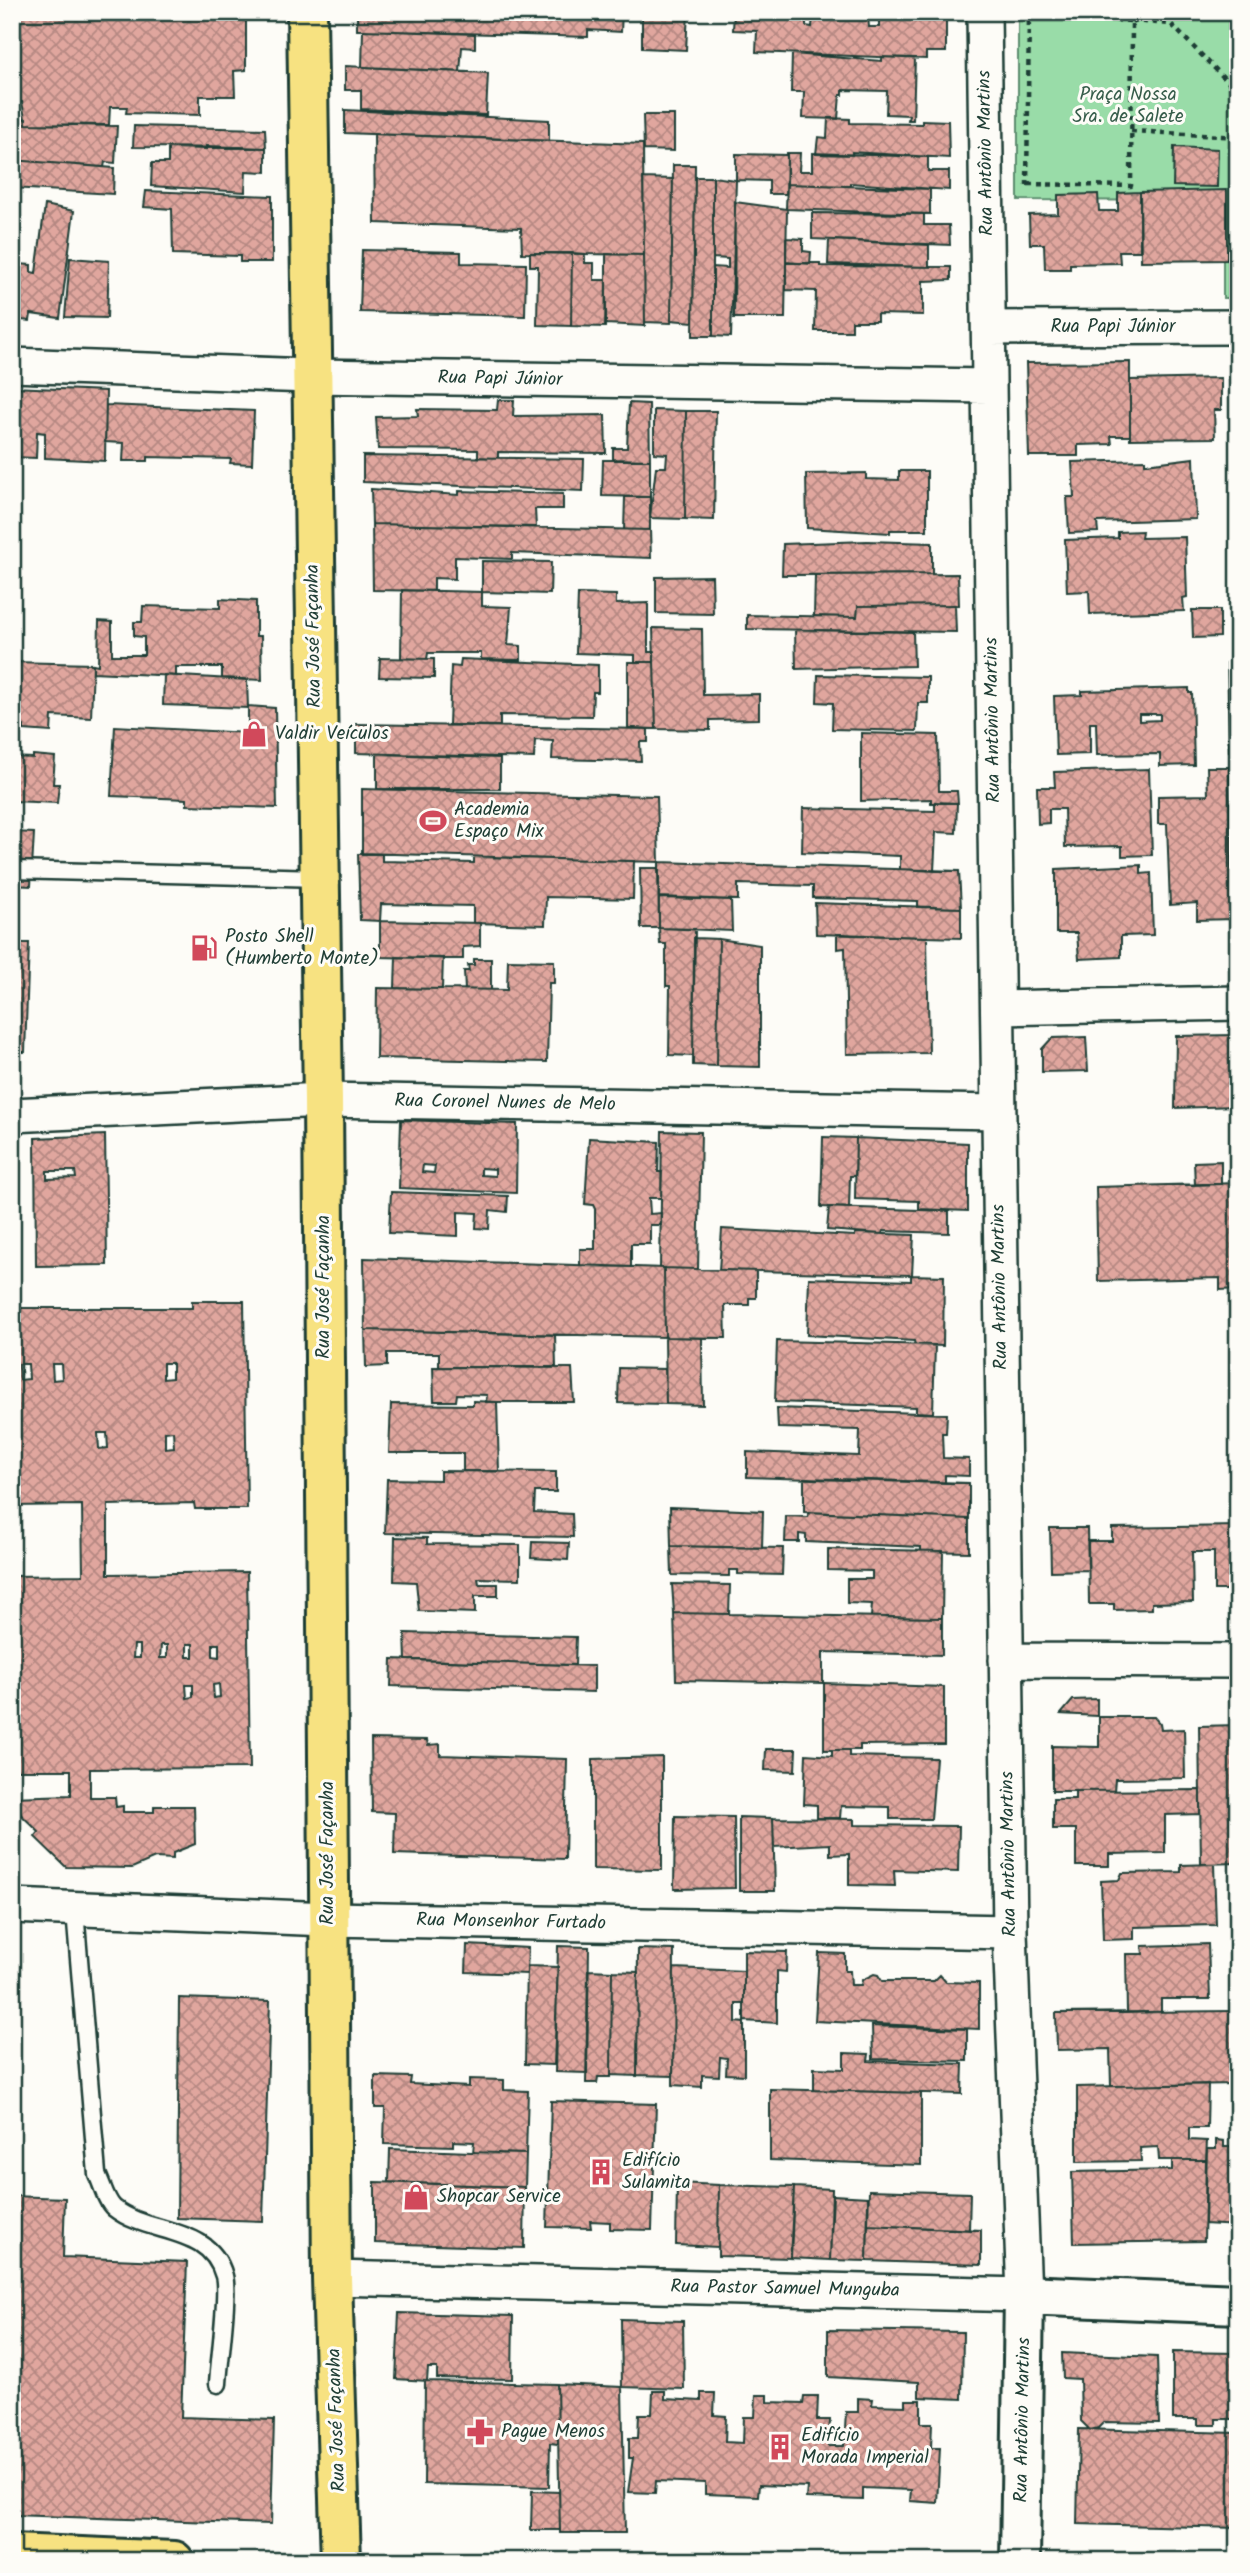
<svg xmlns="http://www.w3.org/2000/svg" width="1250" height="2573" viewBox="0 0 1250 2573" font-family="Kalam,sans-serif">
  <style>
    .green { fill: #99dca8; stroke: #5c8c6e; stroke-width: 2 }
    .building { fill: url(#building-cross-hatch); stroke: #1f3d34; stroke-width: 2; fill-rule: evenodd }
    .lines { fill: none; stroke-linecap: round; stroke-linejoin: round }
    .lane-casing { stroke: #1f3d34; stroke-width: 21 }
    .street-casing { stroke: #1f3d34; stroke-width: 38 }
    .secondary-casing { stroke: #1f3d34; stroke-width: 44 }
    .primary-casing { stroke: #1f3d34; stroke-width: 44 }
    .path { stroke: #1f3d34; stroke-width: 4.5; stroke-dasharray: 5 5; stroke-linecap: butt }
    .lane { stroke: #fdfcf7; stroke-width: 16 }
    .street { stroke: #fdfcf7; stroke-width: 33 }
    .secondary { stroke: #fdfcf7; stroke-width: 38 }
    .primary { stroke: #f7e281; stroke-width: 38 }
    .labels { text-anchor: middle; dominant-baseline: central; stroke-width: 6; stroke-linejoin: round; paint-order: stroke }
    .park-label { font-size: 19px; fill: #375d4b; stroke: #fdfcf7 }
    .street-label { font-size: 19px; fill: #1f3d34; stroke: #fdfcf7 }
    .poi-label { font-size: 19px; fill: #1f3d34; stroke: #fdfcf7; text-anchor: start }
  </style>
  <defs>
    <pattern id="building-cross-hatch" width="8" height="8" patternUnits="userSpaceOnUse" patternTransform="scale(1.75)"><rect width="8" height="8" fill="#e0a69e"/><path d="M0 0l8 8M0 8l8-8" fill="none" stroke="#b58882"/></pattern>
  </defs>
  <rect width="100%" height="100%" fill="#fdfcf7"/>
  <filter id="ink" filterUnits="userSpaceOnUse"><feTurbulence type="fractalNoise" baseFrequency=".0143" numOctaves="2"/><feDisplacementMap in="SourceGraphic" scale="14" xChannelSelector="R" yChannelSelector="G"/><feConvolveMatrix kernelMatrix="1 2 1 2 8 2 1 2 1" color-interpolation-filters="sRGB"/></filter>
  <g filter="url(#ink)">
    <path class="green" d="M1018,12H1238V298H1223V201L1018,200Z"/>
    <path class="building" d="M12,12H246V70L234,71L235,96H200V115L126,113L127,107H110L109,125L26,124L22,102H12Z
      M357,12H622L621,32L588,30V37L363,30H357Z
      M642,12H688L686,50L642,48Z
      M915,12V19L946,20V52H926V59L756,52L757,31L733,30L734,13L738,12ZM806,15L813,16L812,27L806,26ZM868,17L879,18V27H869Z
      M363,30L475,34V48L462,47L460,72L362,67Z
      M792,54L882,61V57L915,58L913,120H908L909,115L886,114L887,91L843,90V95H840L838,119L803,118L804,92H791Z
      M345,66L488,73L486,115L361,109V90H345Z
      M345,110L549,120V141L345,133Z
      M643,115H674V151L644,150Z
      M12,118L26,119V124L117,126L115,163L105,162L104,167L12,160Z
      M828,118L850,119V123L922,124V120L948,121L949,158L852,152V155L816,154L818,137L827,138Z
      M134,126L265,129L266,148L133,147Z
      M374,134L643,144L644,255L522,253L521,228L375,223Z
      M206,146L266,148V172L246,171L245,192L151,186L152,163H168V148L206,149Z
      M1174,147L1218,149L1217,187L1173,186Z
      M787,153H800L799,171H812V153L928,157V171H949V190L850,183V186L787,184Z
      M736,154L787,155L786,194H769V181L736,180Z
      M12,160L114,168L113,194L12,188Z
      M673,165H695L693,322L671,320Z
      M695,177H713V336H693Z
      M713,177L736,180L731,337L713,336V267L728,268V259L713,258Z
      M643,178L673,179L671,323L645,322Z
      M787,184L930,189V214L786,209Z
      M1227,190V260L1141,261L1140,192Z
      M146,191L272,196V262H240V256L173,254L172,209L144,207Z
      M1140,192V251H1119L1120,263L1070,264V269H1045L1044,244H1030L1029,215L1058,214V195L1098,194L1099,211H1118V193Z
      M735,202L787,209L785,318H734Z
      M45,205L74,211L60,318L31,314L30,321L12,319V255L14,269L18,270L19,264L31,265V272L36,273Z
      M812,213L924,214V225H949L950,245L812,239Z
      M786,238L803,239V251L811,252L810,264L786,262Z
      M829,240L929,245V267L828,264Z
      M362,250L461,252V263L526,264L525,316L360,312Z
      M530,253H572L571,326L537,325L538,266H530Z
      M572,253L585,254V263H594V280H606L605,327L571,326Z
      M606,254L644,255L645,326L606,324Z
      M70,258L109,261L107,318L65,317Z
      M786,263H820V266L951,267V280L923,281V315L877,314V321H852V331H815L816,291L786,290Z
      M1130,362V436H1111L1112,444L1078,445V456H1029L1026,363Z
      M1221,378V410H1214L1215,438L1130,439V380Z
      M12,387L106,391L105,461L45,458V433L37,432L36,458L12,457Z
      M498,400H514L513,416L605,415L606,453L498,452V458L478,457V450L378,449L376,417L418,416L417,409L497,410Z
      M629,403L649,404L650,460L613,459V448H627Z
      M106,405L254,411L252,464L230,463L231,459L148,457V461H123L124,443L105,442Z
      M654,410L686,411L685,519L650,518L656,467H666L667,454L654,453Z
      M686,411H716L714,520L685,519Z
      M363,456L584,459L583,491L363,482Z
      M1194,458L1196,519L1097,522L1098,532L1069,533L1067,497H1074L1072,462L1145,460V464Z
      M603,460H650V497L602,496Z
      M899,471H927V530H890V533L807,528L806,474L866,473V479L899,480Z
      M371,489L459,495V491L563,494V509H535L536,527L372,524Z
      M625,497H650V530H624Z
      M372,524L650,530L651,558L512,553V559L455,557V579L434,578V591L373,590Z
      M1142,531L1141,538L1185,537L1187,597L1183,598L1184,611L1090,614L1089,591L1067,592L1065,540L1118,538V532Z
      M867,541L932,543V574L782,575L783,544Z
      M482,561L551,562L550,594L482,592Z
      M958,574L959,605L858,606L857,617L814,616L815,575Z
      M712,576L713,614L656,613V577Z
      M402,590L482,592V606L511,607L508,645L521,646V660L481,659V653H428L427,659L401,658Z
      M578,594L616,595V604L648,603V652H654V662H635V655L576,653Z
      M220,599L256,601V636H261L262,680L222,678V667H176V676L93,672V664L98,665L99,621L112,622V655H144V637L134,636V622H142L143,606L220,608Z
      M955,605L956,632L747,629V615L857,617L858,606Z
      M1192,610H1220V637L1193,638Z
      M653,628L702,629L703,695L759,694V719L710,720V730L656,729Z
      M795,630L913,632L914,666L796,669Z
      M1227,654H1238V751H1229Z
      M380,658L434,659V678L379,677Z
      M461,659L598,665V692H593L592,716L500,715V726L449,725L451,666L460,667Z
      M12,662L93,664L91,718L52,716L51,732L24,730V726L12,724Z
      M628,662H654L656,729L628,728Z
      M164,675L247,680L248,708L163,705Z
      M818,675L928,677V703H918L917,731L832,729L833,703L817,702Z
      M1189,688V693H1192L1194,765L1160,766V754L1097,755L1096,723H1090V754L1056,755L1054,696L1082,695V691ZM1139,714H1160V720L1139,721Z
      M248,706L275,708L277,808L187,805V799L111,796L115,726L248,733Z
      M356,724L648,729V742H640L641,761L552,759L553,741L535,740L534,758L356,753Z
      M12,730H21L20,749H12Z
      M861,733L938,735L939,791H957L958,803H931V799L861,801Z
      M377,754L500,758V789H377Z
      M33,755L55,757L53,784H59L57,803L12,801V757L33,758Z
      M1207,767H1229L1232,919L1197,920V903L1170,905L1167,824H1158V796L1208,795Z
      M1149,769L1152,855L1122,856V846L1065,847L1064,809H1049V823L1038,824L1037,787H1055L1054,772Z
      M362,789L657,796L659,862L362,853Z
      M935,802L957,803L956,833L936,832L934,871L900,869V856L802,852L803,808L935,811Z
      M12,832L34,833L31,886L12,885Z
      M1231,836H1238V930L1232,919Z
      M358,854H382V861L474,863V857L634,861L633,899L546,897L545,925L473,923V906L381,904L380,921L360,920Z
      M659,862L959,871L961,908L918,907V901L813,898V886L738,884V900L659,897Z
      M1141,865V874L1151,873L1153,935L1121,936V957L1079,959L1077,933H1056V869Z
      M640,868H658L659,928H641Z
      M659,898L731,900L732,931L659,928Z
      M815,903L961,908V938L816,934Z
      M380,921L480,923V946L463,947V959L380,957Z
      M659,928L695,929L693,1056L669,1055L670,986H666V944H660Z
      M837,934L927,937L929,1053L847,1054L845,948L837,949Z
      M694,938L719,939L717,1066L693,1065Z
      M719,939L760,945V1067L717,1066Z
      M12,943H29L25,1052H12Z
      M396,957L443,958L442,989L395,988Z
      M474,959H491V990H465L464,971H469L468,965H474Z
      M508,960L554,961V983H549L547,1062L376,1058L377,988L507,990Z
      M1235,1035L1236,1106L1175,1108L1176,1036Z
      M1086,1037L1088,1071L1042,1072V1049L1052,1038Z
      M1236,1090H1238V1198L1236,1106Z
      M401,1120L517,1124L516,1193L399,1188ZM423,1165L435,1166L434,1173L422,1172ZM481,1168L495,1169V1176L481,1175Z
      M662,1131L701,1132L698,1269L660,1268Z
      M105,1135L107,1265L36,1266L35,1138ZM47,1171H75L76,1178L47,1179Z
      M823,1137L856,1138L855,1176H850L849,1208L821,1207Z
      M589,1138L659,1142L658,1172H662L661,1198H649L650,1214L661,1213V1225H650V1244H631V1267L580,1266V1249H595V1209L593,1205L585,1204Z
      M856,1138L968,1143V1211L919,1209V1201L855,1199Z
      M1221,1161V1184L1195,1185L1194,1162Z
      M1238,1183V1289L1220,1290V1278L1098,1281L1096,1187Z
      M391,1192L508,1196L507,1212L490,1210L489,1229L476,1228L477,1213L458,1212V1236L389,1233Z
      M829,1207L949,1211V1233L883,1231L882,1234L827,1230Z
      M722,1229L855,1236V1233L914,1235L912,1275L719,1270Z
      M364,1258L664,1268L665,1337L365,1330Z
      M664,1268L756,1271V1298H749V1305H725L726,1338L665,1337Z
      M911,1275L944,1276L943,1346L915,1345L914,1341L807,1335L809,1278L911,1281Z
      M192,1301H244L247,1509H195L194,1503L108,1505V1574L247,1572L250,1768L90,1769V1797H115L116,1807L123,1806V1812H154V1806H194L195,1844L173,1853V1859L155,1858L132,1868L66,1867L35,1837L39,1832L12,1806V1797L71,1795V1770H12V1576L83,1575L82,1505L12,1506V1308H192ZM163,1363H172V1378L163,1379ZM19,1364H28L29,1379L20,1380ZM52,1364H61L62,1379L53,1380ZM173,1431L174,1447L165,1448V1432ZM98,1433H107L108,1448L99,1449ZM187,1644H193V1657H187ZM213,1644H219V1657L213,1656ZM134,1645H140V1658H133ZM161,1645H167V1658H160ZM219,1684L220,1697L214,1698L213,1685ZM186,1685H193V1697L187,1698Z
      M365,1330L555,1335L556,1367H439V1353H387V1366L366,1367Z
      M665,1337L702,1338L703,1405L666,1404Z
      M777,1341L935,1345L933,1413L916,1412V1407L775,1402Z
      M433,1367L572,1368L574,1402H486L487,1395L457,1394L456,1401H434Z
      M619,1368L665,1369L666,1404L618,1403Z
      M473,1401L497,1402L499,1471H463V1453H389L391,1404L473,1405Z
      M777,1408L947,1414L946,1433H942L943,1458L969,1459V1476L945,1475V1483L747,1477V1452L859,1456L860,1430L778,1428Z
      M440,1471L556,1472V1492H535L534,1512L572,1514L573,1537L385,1533L387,1479L440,1480Z
      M804,1478L969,1483V1519L804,1512Z
      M670,1507L763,1511L762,1548L671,1546Z
      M809,1512L969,1519V1552L921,1551V1547L806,1542V1535L799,1534V1542H785L786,1516L808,1517Z
      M1238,1526V1590H1214V1552H1192L1193,1602L1152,1603V1609L1114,1610V1604H1089L1088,1541H1112V1528Z
      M1050,1528H1087L1088,1570L1051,1571Z
      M395,1537L427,1538V1544L520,1545V1579L478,1578L479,1584H498V1596H475V1613L419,1611L416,1582L394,1581Z
      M532,1542L569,1543L568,1560L531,1558Z
      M671,1546L783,1548L782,1575L738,1574V1570H729V1576L672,1575Z
      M828,1549L943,1551L942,1618L871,1617L872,1604L847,1603V1579H872V1571L828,1570Z
      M672,1584L730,1585L729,1614L674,1613Z
      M674,1613L942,1618V1655L823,1652V1683L676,1680Z
      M405,1633L576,1637L575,1665L406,1660Z
      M392,1659L594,1666V1692L391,1686Z
      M824,1683L944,1687V1744L860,1745V1750H824Z
      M1097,1699V1716L1061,1714L1073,1700Z
      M1099,1717H1154L1160,1724L1161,1730L1184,1729L1185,1778L1115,1779L1114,1791H1052V1746L1099,1747Z
      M1238,1725V1811H1234L1238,1863L1201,1864L1199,1726Z
      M371,1739L427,1740L428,1745L440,1744V1755L567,1759L565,1859L394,1854L395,1813L372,1812Z
      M766,1749H796L795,1771L765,1770Z
      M832,1750H849V1756L936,1758L931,1819H890V1807L841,1806L840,1818H817V1805L804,1804L806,1754L832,1756Z
      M662,1757V1870L593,1869V1759Z
      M1200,1790V1814L1165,1815V1853L1109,1854V1866H1076V1829H1053V1799H1075V1791Z
      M675,1816L734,1817L735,1888L674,1889Z
      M739,1817L773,1818L775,1891H739Z
      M773,1818L854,1819V1825L959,1826L958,1872L894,1870L895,1886L849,1885V1854L830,1855V1844L774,1847Z
      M1214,1864L1216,1925L1134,1927V1939L1103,1940L1101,1881L1119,1880L1122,1873L1181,1872V1865Z
      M1208,1944L1210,1999H1161V2012L1127,2013L1126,1954H1143L1142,1946Z
      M467,1945L528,1948L527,1974L466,1972Z
      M558,1946L589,1947L587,2073L555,2072Z
      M638,1949L674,1950L673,2076L637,2075Z
      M744,1951L787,1952L786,1972L777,1971V2023L744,2021Z
      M819,1953L845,1954V1971H850L851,1985H861L862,1980L874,1974L878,1975L882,1981H934L940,1975L946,1982L979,1983V2029L815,2021Z
      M527,1966L558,1967L554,2065L525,2064Z
      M674,1968L744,1971V2004H736V2022L744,2023V2075L726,2074L727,2058L720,2057L719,2076L702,2075V2087L673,2085Z
      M588,1970L612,1971L611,2077H598L597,2083H586Z
      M612,1971L638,1972L637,2076L611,2075Z
      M179,1998L270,2001L263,2221L177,2218Z
      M1233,2011H1238L1237,2084L1111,2086L1110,2049L1057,2050L1056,2013Z
      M872,2026L967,2029V2061L873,2059Z
      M844,2053L869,2054L868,2061L963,2064L962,2094L814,2090V2068L844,2069Z
      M375,2076L411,2077L410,2084L469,2087V2079L504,2080V2090L528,2091L526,2154L473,2153L474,2142L453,2141V2146L384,2144L385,2108H375Z
      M1208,2084L1207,2128H1189V2140L1207,2141L1206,2160H1159L1158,2147L1140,2148L1141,2161L1077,2162V2087Z
      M770,2089L921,2093V2165L770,2160Z
      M551,2101L656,2104L652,2230L610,2229V2222L590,2221L591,2228L547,2227Z
      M1216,2140L1224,2141V2147H1238V2226L1205,2224L1207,2149H1216Z
      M390,2149L526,2154L525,2187L389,2182Z
      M1172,2160H1206L1204,2241L1074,2243L1072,2172L1172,2170Z
      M375,2182L525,2187L524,2248L375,2243Z
      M677,2183L719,2185L718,2247L676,2245Z
      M719,2185L794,2187L791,2258L718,2256Z
      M794,2187L832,2189L830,2260L790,2258Z
      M869,2190L970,2193L969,2230L868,2225Z
      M833,2195L868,2197L867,2261L830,2260Z
      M12,2196L65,2198L63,2257L187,2262L181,2417L274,2420L271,2524L12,2515Z
      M868,2225L981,2230V2265L867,2261Z
      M399,2313L513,2316L512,2379L437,2378V2368H428L427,2381L396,2379Z
      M621,2319L683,2321L684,2389L622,2387Z
      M828,2330L963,2332L962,2399L919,2397V2382L828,2377Z
      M1173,2352L1238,2353V2419H1216V2425H1198V2419H1173Z
      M1062,2353L1157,2357L1159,2423L1104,2422L1098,2428L1090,2430L1081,2421L1080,2379L1063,2378Z
      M425,2381L557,2384L558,2444L550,2443L549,2487L424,2484Z
      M557,2384L622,2387L625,2533H560Z
      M653,2391H665V2399L701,2401V2393H715L714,2415L726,2416L725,2442L743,2443L744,2417H755L756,2395H768V2402L803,2403L804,2396H818L817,2420H830L828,2446H844L846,2412H858V2398L873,2399L872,2405L906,2406V2400H921V2423H932L931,2448H940L937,2503L910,2501L911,2490L863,2488V2500L806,2498L807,2487L759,2485L758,2496L705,2494V2483L656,2481L655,2493L628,2492L633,2458H629V2438H638L639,2414H652Z
      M1079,2429L1238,2433V2528L1077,2524Z
      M532,2491L559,2492L560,2530H531Z"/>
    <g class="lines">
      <g class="lane-casing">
        <path id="lane" d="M12,870L319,878
          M75,1911L97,2174C102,2184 106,2201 114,2208C149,2236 210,2224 224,2276C229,2293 219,2362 218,2384"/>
      </g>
      <g class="street-casing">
        <path id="street" d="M989,328L1238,327
          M12,365L310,376L988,386
          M998,1008L1238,1003
          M12,1115L323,1100L998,1112
          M1006,1660L1238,1661
          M12,1906L328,1919L1010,1932
          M332,2278L1024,2295L1010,1932L984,12"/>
      </g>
      <g class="secondary-casing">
        <path id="secondary" d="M1020,2561L1024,2295L1238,2304"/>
      </g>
      <g class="primary-casing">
        <path id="primary" d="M307,12L323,1100L332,2278L341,2561
          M12,2554L174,2561"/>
      </g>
      <path class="path" d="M1132,21L1171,24L1238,92
        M1131,131L1238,137
        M1028,184L1131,186L1132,21L1029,15
        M1027,186L1029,13"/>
      <use href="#lane" class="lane"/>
      <use href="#street" class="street"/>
      <use href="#secondary" class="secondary"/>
      <use href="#primary" class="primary"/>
    </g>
  </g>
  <defs>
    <g id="shop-bare" transform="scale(2.1)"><path d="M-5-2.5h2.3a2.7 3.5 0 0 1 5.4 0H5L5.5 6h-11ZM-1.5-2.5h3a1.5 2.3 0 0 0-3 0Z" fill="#d1495b" stroke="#fdfcf7" stroke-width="2.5" paint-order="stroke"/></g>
    <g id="stadium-bare" transform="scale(2.1)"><path d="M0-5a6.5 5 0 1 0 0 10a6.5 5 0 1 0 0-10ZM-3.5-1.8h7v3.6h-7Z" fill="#d1495b" stroke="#fdfcf7" stroke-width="2.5" paint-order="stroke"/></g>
    <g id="fuel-bare" transform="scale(2.1)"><path d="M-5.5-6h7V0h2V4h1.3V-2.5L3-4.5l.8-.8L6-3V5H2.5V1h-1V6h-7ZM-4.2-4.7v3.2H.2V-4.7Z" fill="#d1495b" stroke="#fdfcf7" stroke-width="2.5" paint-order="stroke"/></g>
    <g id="building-bare" transform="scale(2.1)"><path d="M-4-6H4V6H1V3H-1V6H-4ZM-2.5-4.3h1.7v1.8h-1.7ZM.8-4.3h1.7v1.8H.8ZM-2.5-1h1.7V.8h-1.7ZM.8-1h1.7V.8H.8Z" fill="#d1495b" stroke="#fdfcf7" stroke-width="2.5" paint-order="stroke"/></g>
    <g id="pharmacy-bare" transform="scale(2.1)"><path d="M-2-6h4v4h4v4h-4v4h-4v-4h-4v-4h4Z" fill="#d1495b" stroke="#fdfcf7" stroke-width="2.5" paint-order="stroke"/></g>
  </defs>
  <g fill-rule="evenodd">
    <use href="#shop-bare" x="254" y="734"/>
    <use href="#stadium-bare" x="433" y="821"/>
    <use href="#fuel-bare" x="204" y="948"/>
    <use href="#building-bare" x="601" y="2172"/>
    <use href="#shop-bare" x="416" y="2197"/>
    <use href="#pharmacy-bare" x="480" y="2432"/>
    <use href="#building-bare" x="780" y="2447"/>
  </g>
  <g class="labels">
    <g class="park-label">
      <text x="1128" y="95">Praça Nossa<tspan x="1128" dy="22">Sra. de Salete</tspan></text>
    </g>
    <g class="street-label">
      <text transform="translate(986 153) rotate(-91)">Rua Antônio Martins</text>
      <text x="1113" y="327">Rua Papi Júnior</text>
      <text transform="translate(500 379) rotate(1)">Rua Papi Júnior</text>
      <text transform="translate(314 636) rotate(-91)">Rua José Façanha</text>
      <text transform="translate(993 720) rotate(-91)">Rua Antônio Martins</text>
      <text transform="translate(505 1103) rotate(1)">Rua Coronel Nunes de Melo</text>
      <text transform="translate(324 1287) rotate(-90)">Rua José Façanha</text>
      <text transform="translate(1000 1287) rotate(-91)">Rua Antônio Martins</text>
      <text transform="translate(328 1853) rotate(-90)">Rua José Façanha</text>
      <text transform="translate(1009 1854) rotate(-91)">Rua Antônio Martins</text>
      <text transform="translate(511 1922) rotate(1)">Rua Monsenhor Furtado</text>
      <text transform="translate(785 2289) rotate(1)">Rua Pastor Samuel Munguba</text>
      <text transform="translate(337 2420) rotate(-92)">Rua José Façanha</text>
      <text transform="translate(1023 2420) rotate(-89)">Rua Antônio Martins</text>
    </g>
    <g class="poi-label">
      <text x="275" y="734">Valdir Veículos</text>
      <text x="454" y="810">Academia<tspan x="454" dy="22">Espaço Mix</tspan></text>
      <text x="225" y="937">Posto Shell<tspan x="225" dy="22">(Humberto Monte)</tspan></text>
      <text x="622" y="2161">Edifício<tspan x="622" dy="22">Sulamita</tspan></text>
      <text x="437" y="2197">Shopcar Service</text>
      <text x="501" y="2432">Pague Menos</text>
      <text x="801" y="2436">Edifício<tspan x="801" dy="22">Morada Imperial</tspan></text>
    </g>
  </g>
  <rect width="1250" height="2573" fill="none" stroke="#fdfcf7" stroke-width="42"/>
  <rect x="21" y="21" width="1208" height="2531" fill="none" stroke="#1f3d34" stroke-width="2.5" filter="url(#ink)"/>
</svg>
